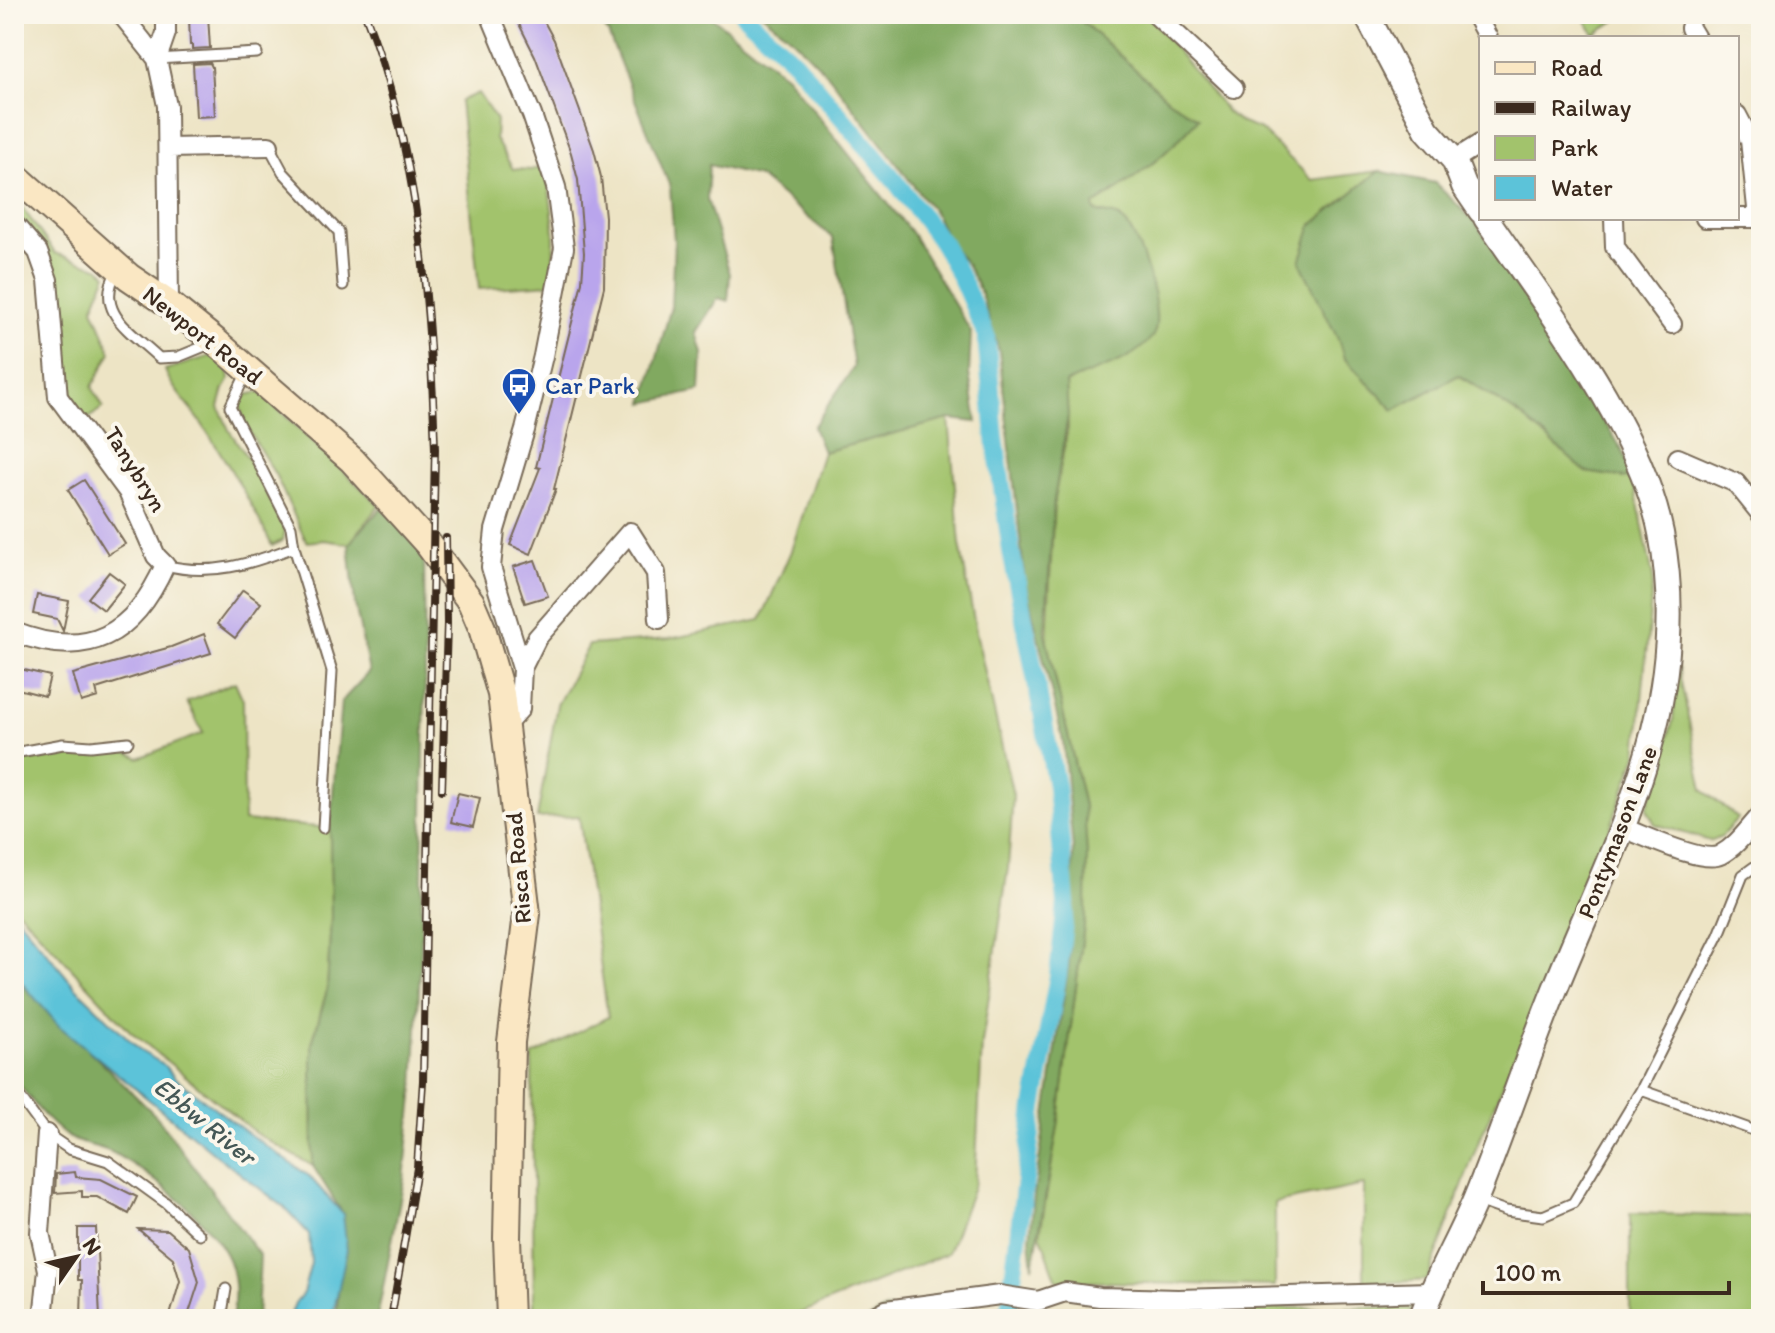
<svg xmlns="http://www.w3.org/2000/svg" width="1775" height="1333" viewBox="0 0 1775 1333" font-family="Itim,sans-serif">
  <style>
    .green { fill: #a2c36c; stroke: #6e7645; stroke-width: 2 }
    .forest { fill: #81a960; stroke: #5e6a3f; stroke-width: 2 }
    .water { fill: #5cc3d9; stroke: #4c767c; stroke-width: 2 }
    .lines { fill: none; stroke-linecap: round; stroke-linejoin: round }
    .canal { stroke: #5cc3d9; stroke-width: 18 }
    .building { fill: #b9a5ec }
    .service-casing { stroke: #796b58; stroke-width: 13 }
    .minor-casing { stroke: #796b58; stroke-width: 22 }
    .tertiary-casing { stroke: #796b58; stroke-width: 28 }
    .secondary-casing { stroke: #796b58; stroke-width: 30 }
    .service { stroke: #fff; stroke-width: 9 }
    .minor { stroke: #fff; stroke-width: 18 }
    .tertiary { stroke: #fff; stroke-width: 24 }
    .secondary { stroke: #fae7c3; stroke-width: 26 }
    .rail-casing { stroke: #3b2a1e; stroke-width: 8 }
    .rail { stroke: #fbf7ec; stroke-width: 5; stroke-dasharray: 15; stroke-linecap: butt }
    .labels { text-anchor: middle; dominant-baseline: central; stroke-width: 8; stroke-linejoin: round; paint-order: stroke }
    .street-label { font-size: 24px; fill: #3b2a1e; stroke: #fbf7ec }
    .transit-label { font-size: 24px; fill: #164399; stroke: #fbf7ec; text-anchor: start }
    .water-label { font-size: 26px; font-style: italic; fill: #455856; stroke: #fbf7ec }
  </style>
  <rect width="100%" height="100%" fill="#fbf7ec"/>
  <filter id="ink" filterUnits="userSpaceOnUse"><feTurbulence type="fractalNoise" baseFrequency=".0125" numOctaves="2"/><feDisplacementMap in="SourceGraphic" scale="16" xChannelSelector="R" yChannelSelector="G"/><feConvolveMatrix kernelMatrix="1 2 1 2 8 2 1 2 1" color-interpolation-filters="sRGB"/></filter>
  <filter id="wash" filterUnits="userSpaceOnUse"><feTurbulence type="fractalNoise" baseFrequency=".006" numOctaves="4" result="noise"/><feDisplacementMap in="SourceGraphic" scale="32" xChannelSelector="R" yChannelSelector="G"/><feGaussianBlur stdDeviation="1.8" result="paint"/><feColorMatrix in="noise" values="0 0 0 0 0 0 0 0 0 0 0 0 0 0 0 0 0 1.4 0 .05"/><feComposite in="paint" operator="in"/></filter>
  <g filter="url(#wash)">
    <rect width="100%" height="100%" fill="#ede4c5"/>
    <path class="green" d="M1074,14H1147L1228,113L1242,123L1261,130L1312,180L1379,171L1312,225L1344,358L1394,410L1458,375L1524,418L1586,472L1633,479L1653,577L1637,755L1594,872L1478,1143L1427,1280L1364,1284V1185L1275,1203V1286L1057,1281L1040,1234L1058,1126L1086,910L1084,806L1047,642L1054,500L1068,428L1066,383L1088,373L1120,217L1094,211V205C1134,180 1167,154 1197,119L1168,99Z
      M1582,14H1626L1594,34Z
      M478,93L496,120L495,139L513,169L531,170L545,166C553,209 558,240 550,284L479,289L460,101Z
      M14,196L55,253L100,268L107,274L93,308L111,352L92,387L103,407L87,420C81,412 73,403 68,394C51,357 71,313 56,276C47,252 32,231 14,214Z
      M214,355L228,368L230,379L224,389L219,407L229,430L255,469L285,531L283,540L272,546C252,502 227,462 200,421C188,404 172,389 165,370Z
      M260,392L379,505L349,544L324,540L307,542L304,537L276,476L244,423L240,405L246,395Z
      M949,419L960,544L977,637L1013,795L1008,868L982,1043L975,1182L948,1253L786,1319H534L532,1056L608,1017L579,816L537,818L557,705L589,645L669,639L761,620L791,551L823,452Z
      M1678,667L1703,790L1738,818L1722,836L1710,841L1655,824L1647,809L1673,720Z
      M235,682L243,700L244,821L330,828L331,917L327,990L312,1044L313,1166L257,1134L130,1031L14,906V761L126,751L139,758L203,733L187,702Z
      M1630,1213L1761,1217V1319H1630Z
      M1412,1307L1407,1319H1076L1079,1309Z
      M885,1309L979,1310L976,1319H869Z"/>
    <path class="forest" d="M594,14H708L786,76L911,232L971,332L969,374L977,422L949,419L823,452L813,427L854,367L833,238L759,177L709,165L707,199L730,274L728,301L718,298L696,332L702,353L700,391L644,403L671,307L674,241L670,187L608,33Z
      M762,14H1074L1168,99L1198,119C1164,158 1136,177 1094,205L1095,211C1102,213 1112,214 1119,217C1139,228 1167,319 1152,337C1132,363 1094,369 1066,383L1068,416L1054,500L1045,633L1084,806L1087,854L1086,910L1058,1126L1033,1267L1030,1239L1034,1195L1069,962L1073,849L1063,741L1025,582L999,351L980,291L967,265L950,244L934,212L829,76L794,40Z
      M1379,171L1435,183L1474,221L1503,262L1621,448L1633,479L1586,472L1524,418L1459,375L1394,410L1344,358L1338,339L1300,262L1312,225Z
      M381,508L424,543L425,675L421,950L414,1088L404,1179L377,1319H332L337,1310L343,1214L313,1166L312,1044L327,990L331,917L330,828L341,702L369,672L355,604L349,544Z
      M14,977L157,1117L260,1256L257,1319H232C236,1298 236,1272 225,1253C204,1216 152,1174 115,1154C103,1147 87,1146 74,1140C49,1127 31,1099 14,1078Z"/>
    <path class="water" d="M14,913L76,988L142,1052L163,1064L174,1077L245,1131L309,1176L343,1214L347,1250L332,1319H289L295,1303L303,1293L311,1263L309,1234L284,1207L220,1158L59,1026L14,974Z"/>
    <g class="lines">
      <path class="canal" d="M743,14L794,61L893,178L927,223L943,245L962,280L986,335L995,438L1011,551L1056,786L1066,903L1058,976L1034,1107L1008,1319"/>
    </g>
    <g id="blocks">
      <path class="building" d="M514,14H540L554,40L594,150L601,177L605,217L604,287L554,489H556L531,554L510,545L540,468L536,467L582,282L584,253L578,180L571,153L535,56Z
        M208,15L210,48L192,49V45H190L189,16Z
        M210,63L212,67L215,116L196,117L193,64Z
        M84,480L125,544L108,554L68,490Z
        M535,560L548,596L525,603L513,567Z
        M109,572L125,584L104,610L88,598Z
        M243,590L261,603L235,638L217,624Z
        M37,595L69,601L63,631L57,619L33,614Z
        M204,634L211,653L96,689L98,697L81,702L73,674L171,647Z
        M16,668L50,676L45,696L14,688Z
        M458,793L480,798L473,827L451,822Z
        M75,1172L76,1177L101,1179L137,1197L129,1214L97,1197H82V1191L55,1193L56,1174Z
        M78,1228H96L100,1319H81L82,1280H78Z
        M138,1229L168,1230L189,1248L199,1282L187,1319H169L180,1281L173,1258Z"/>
    </g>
  </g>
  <g filter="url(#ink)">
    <use href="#blocks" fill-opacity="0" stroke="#796b58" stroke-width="2"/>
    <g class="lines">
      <g class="service-casing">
        <path id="service" d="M157,59L257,53
          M269,146L283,172L339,232L343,285
          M117,271C93,312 132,332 159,358L178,357L212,343
          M247,372L230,407L291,527L294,547L332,671L323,828
          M165,565C210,577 251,564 294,547
          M14,753L63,744L91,746L128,742
          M14,1089L47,1134L69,1149L108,1161L166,1203L200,1235
          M1641,1090L1761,1133
          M1478,1201L1506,1211L1543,1216L1573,1203L1641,1090L1719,935L1743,875L1754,867L1761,868
          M221,1319L226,1289"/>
      </g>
      <g class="minor-casing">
        <path id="minor" d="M121,14L157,59
          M166,14V33L157,59L167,106L169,304
          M490,14L532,115L556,187L564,248L543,356L525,430L495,530L491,567L522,668L520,709L504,727
          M1155,14L1234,88
          M1475,14L1488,38
          M1690,28L1696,38
          M1737,115L1750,140L1758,218
          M169,148L269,146
          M1454,160L1481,143
          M1614,218L1615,247L1672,324
          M1705,218H1761
          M14,224L38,252L48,280L58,397L128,492L156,556L165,565C134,635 88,661 14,632
          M1678,458L1736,483L1761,514
          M522,668L537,638L630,532L656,573L659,619
          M1623,828C1643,835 1702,864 1720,855C1737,846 1748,829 1761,815
          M43,1319L48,1270L40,1233L47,1134
          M870,1319L886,1310L1000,1295L1038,1301L1065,1292L1100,1297L1178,1299L1431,1292"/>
      </g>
      <g class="tertiary-casing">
        <path id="tertiary" d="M1366,14L1427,130L1454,160L1464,186L1481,211
          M1421,1319C1436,1277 1459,1239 1476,1198C1504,1129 1527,1058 1555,989C1616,838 1694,703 1661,533C1640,426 1547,308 1486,218"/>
      </g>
      <g class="secondary-casing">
        <path id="secondary" d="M14,175L129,277L169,304L216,342L352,460L428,544L471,602L482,628L501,694L527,914L511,1042L507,1238L510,1319"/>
      </g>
      <use href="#service" class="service"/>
      <use href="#minor" class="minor"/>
      <use href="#tertiary" class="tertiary"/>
      <use href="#secondary" class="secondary"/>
      <g class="rail-casing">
        <path id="rail" d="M365,14C419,152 430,302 435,449L423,1081L417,1168L391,1319
          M442,790L447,624L446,538"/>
      </g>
      <use href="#rail" class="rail"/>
    </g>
  </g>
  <defs>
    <g id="bus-pin" transform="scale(1.8)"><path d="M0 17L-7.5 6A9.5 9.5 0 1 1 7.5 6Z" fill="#1a4fb4" stroke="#fbf7ec"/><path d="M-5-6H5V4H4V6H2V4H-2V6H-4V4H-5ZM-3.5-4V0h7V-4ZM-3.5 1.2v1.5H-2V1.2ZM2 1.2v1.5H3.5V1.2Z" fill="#fff"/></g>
  </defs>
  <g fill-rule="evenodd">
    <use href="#bus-pin" x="519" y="385"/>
  </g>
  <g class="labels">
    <g class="street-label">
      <text transform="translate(203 335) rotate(38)">Newport Road</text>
      <text transform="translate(136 469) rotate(58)">Tanybryn</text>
      <text transform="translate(1617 832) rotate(-69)">Pontymason Lane</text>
      <text transform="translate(518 868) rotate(-95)">Risca Road</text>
    </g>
    <g class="transit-label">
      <text x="545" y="385">Car Park</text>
    </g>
    <g class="water-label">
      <text transform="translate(205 1121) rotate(39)">Ebbw River</text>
    </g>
  </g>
  <rect width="1775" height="1333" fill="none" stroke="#fbf7ec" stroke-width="48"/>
  <rect x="1479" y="36" width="260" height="184" fill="#fbf7ec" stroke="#aea59a" stroke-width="2"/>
  <rect x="1495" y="62" width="40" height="12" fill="#fae7c3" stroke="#aea59a" stroke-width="2"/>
  <text x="1551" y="76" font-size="24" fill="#3b2a1e">Road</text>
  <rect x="1495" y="102" width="40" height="12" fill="#3b2a1e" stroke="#aea59a" stroke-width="2"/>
  <text x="1551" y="116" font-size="24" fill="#3b2a1e">Railway</text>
  <rect x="1495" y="136" width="40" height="24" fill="#a2c36c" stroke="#aea59a" stroke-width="2"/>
  <text x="1551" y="156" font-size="24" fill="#3b2a1e">Park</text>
  <rect x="1495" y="176" width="40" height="24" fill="#5cc3d9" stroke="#aea59a" stroke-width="2"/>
  <text x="1551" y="196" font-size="24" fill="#3b2a1e">Water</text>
  <g transform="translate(76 1257) rotate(56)" stroke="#fbf7ec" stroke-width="6" paint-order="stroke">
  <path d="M0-6L14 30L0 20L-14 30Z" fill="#3b2a1e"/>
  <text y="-12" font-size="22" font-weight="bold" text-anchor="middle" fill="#3b2a1e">N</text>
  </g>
  <path d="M1483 1281v12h246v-12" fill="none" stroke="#3b2a1e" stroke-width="4"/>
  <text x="1495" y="1281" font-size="24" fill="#3b2a1e" stroke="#fbf7ec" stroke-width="6" paint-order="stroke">100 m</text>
</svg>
